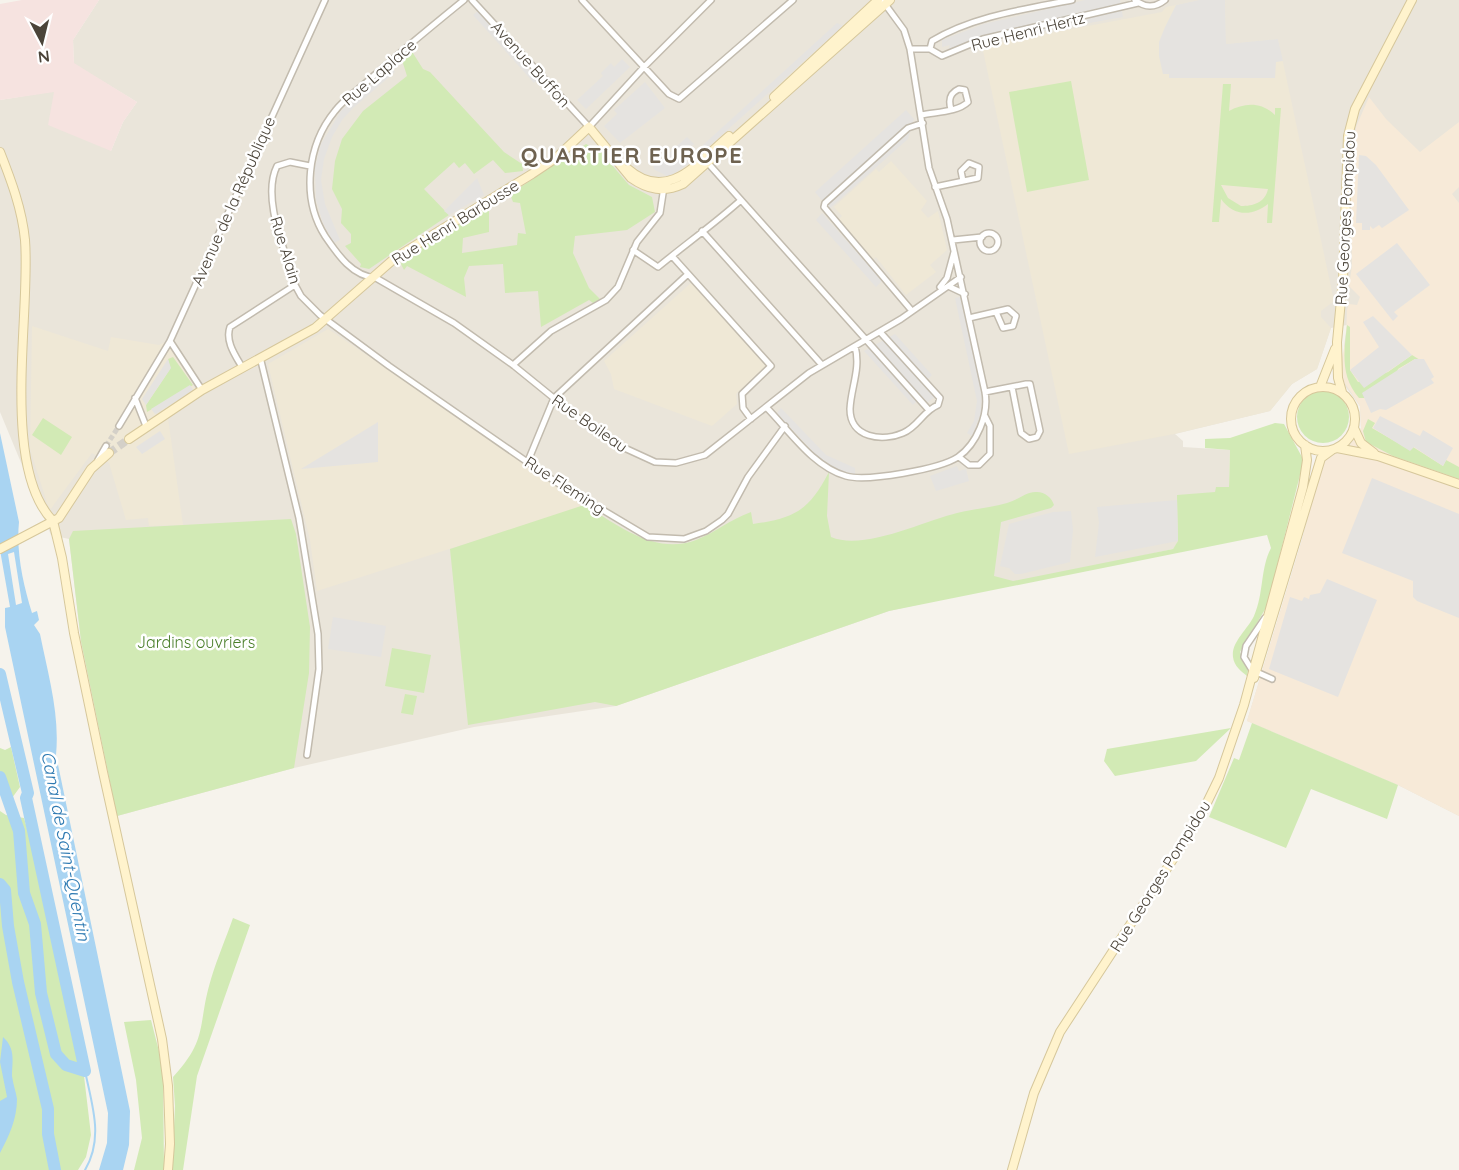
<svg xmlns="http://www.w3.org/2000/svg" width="1459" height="1170" viewBox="0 0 1459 1170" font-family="Quicksand,sans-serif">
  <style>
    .residential { fill: #eae5da }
    .commercial { fill: #f7ead8 }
    .education { fill: #efe8d6 }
    .medical { fill: #f6e3e0 }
    .green { fill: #d2eab5; fill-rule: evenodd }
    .parking { fill: #e5e3e0 }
    .water { fill: #a9d4f2; fill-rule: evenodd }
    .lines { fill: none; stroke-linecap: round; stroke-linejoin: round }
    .stream { stroke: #a9d4f2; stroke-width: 2 }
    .river { stroke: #a9d4f2; stroke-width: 12 }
    .street-tunnel { stroke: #d4d0c8; stroke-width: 5; stroke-dasharray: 5 2.5; stroke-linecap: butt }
    .secondary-tunnel { stroke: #d4d0c8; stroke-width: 8; stroke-dasharray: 8 4; stroke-linecap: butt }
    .street-casing { stroke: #c2bbae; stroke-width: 8 }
    .secondary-casing { stroke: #d6c79b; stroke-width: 10 }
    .street { stroke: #fff; stroke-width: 5 }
    .secondary { stroke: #fff3cd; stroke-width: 8 }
    .labels { text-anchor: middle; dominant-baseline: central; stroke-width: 5; stroke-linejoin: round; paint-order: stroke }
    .street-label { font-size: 16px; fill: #4b4439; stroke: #fff }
    .park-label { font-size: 16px; fill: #4a7f2a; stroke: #fff }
    .water-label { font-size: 18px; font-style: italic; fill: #2e7ab2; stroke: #fff }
    .district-label { font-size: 22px; font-weight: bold; letter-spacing: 1.5px; fill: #6e6250; stroke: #fff }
  </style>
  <rect width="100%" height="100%" fill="#f6f3ec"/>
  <path class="residential" d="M99,0H1459V816L1398,785L1247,721L1302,540L1322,463L1326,458L1348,448L1361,428L1360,406L1345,386L1344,346L1347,325L1331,328L1317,369L1292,384L1270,411L1175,434L1183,441V447L1230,450L1229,487L1216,492L1173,549L889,611L616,706L474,727L294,768L117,816L81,641L69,539L51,535L0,412V100L55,91L111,151L123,122L137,102L74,64L73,40Z"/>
  <path class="commercial" d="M1369,97L1386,119L1420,152L1459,122V187L1452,194L1459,203V816L1398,785L1247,721L1302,540L1322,463L1326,458L1348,448L1361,428L1360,406L1342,379L1341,362L1346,339L1347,310L1349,304L1357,305L1360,297L1349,286L1352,266L1351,196L1356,127Z"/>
  <path class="education" d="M1199,0H1225L1226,44L1278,39L1334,301L1321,311V317L1331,328L1317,369L1292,384L1270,411L1174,434L1069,454L982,46L1162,12L1166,7Z
    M891,161L927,201L921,210L928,218L938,211L946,245L947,250L930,265L936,272L906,295L876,257L872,260L837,221L842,216L834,207L876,169L879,172Z
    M692,282L767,365L736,394L737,404L712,426L614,389L611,374L604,361Z
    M32,326L108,351L111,337L159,345L167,341L196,390L155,414L168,418L183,525L149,526L148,518L126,520L109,463L92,453L55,503L51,509L48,506L30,449Z
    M328,329L416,388L585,506L317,591L310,540L268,364Z"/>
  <path class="medical" d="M22,0H99L73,40L74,63L137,102L123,122L111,151L48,125L54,92L0,100V4Z"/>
  <path class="green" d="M411,50L423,69L430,72L504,152L522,164L523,171L505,173L493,160L474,174L465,163L459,168L454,162L424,189L449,215L369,269L360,267L361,264L345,246L351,243V234L341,223L342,209L332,189L335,161L342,139L363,111L407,76L401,57Z
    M1071,81L1089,180L1027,192L1009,92Z
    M1223,84H1231L1229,111C1245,102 1262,102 1275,115V108H1281L1272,223H1267L1268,204C1252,217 1233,216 1221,199L1219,222H1212ZM1221,185H1222L1268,189C1265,203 1253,206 1241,206L1228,198Z
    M586,144L600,151L629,185L652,197L655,212L627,230L575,236L573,253L589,288L600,299L593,303L589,300L541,327L538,291L505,293L503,264L469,266L464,278L466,297L407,266L404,270L401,264L403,256L489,203V232L463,238L462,253L517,245L518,233L526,234L520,203L513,202L510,194Z
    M1347,325L1350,327V370L1358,382L1388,372L1412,355L1420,360L1415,359L1398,369L1397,373L1363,393L1365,398H1359C1340,376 1344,352 1347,325Z
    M173,357L193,385L147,412L146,405L170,369L168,359Z
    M1297 417a26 26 0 1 1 52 0a26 26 0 1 1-52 0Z
    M43,418L72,437L61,455L32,435Z
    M1368,419L1375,423L1372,428L1410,450L1413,447L1443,466L1446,460L1459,467V479L1393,456L1366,442L1363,431Z
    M1275,423L1284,424L1302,457V467L1267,606L1240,652L1248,671L1247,676C1241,671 1234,666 1233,657C1231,642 1248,629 1254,616C1264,594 1260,569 1271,548L1267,535L889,611L616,706L595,702L468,725L450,549L584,505C617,524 655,556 696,540C716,532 729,520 751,512L753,524C796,518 809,510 829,472L827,516L831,537C864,551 924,521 957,513C973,509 990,508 1007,503C1017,501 1026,491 1037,492C1045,492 1052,498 1054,505L1051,508L1001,522L994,576L1013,581L1173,549L1178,541L1177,495L1215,492L1216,487H1229L1230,450L1205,448V439L1230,438Z
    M291,519L296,534L310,627L309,673L294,768L117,816L81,641L69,539L73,531Z
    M392,648L431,655L424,693L385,686Z
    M405,694L417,696L413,715L401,713Z
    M1252,723L1398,785L1387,819L1311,789L1286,848L1209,817L1234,758L1239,760Z
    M1231,728L1196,761L1115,776L1104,761L1107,749Z
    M11,747L20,787L12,798L0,794V748L5,750Z
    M0,811L6,815L24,818L39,870L84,1076L91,1135L86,1157L78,1170H0Z
    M233,918L250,925L197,1076L183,1170H172L175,1106L173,1077C209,1038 197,1025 211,979C217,959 226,938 233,918Z
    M151,1020L163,1067L164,1170H134L142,1138L136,1080L124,1022Z"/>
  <path class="parking" d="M1085,0H1120L1123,17L983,42L946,57L950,45L942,47V40L984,24Z
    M1199,0H1225L1226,44L1278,39L1283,61L1276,62L1275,78H1169V74H1163L1159,56V42L1165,27L1176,5Z
    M478,11L538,79L534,83L473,15Z
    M837,23L843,26L706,149L703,145Z
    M622,59L630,67L586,109L577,100L603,76L601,73L611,63L614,67Z
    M390,67L395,72L353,108L342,120L332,137L324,159L321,180L325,204L340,240L334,243L323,223L316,200L315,167L321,144L341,111Z
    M645,82L665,108L620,143L604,126L617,114L614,110Z
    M906,110L914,119L908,139L829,209L815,192Z
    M687,137L694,144L681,155L689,163L669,177L655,170L653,167Z
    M1359,155L1366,156L1376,165L1409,210L1382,228L1379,225L1373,229L1370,226V230H1362V223H1356Z
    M477,178L484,195L449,215L444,211Z
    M822,213L882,281L876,287L816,220Z
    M1397,243L1430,285L1394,312L1398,316L1393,321L1356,274Z
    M960,297L982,394L981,413L972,436L967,433L974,421L977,401L955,298Z
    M1373,316L1412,355L1364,388L1350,370L1379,347L1363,322Z
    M895,334L932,375L924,383L936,396L927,403L921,397L913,405L864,351Z
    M168,359L171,368L146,405L142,399Z
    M1415,359H1424L1434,377L1431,379L1434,383L1386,410L1380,409L1371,413L1362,393Z
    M190,385L194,391L155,414L151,409Z
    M781,408L826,455L855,468V474L839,470L817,456L777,413Z
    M1380,416L1420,436L1423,430L1453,448L1443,466L1414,447L1410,451L1373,428Z
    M378,422V462L301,469Z
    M160,431L165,439L142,454L136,447Z
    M957,466L959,471L966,469L969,481L936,491L930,476Z
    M1372,478L1459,514V618L1417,601L1413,597V581L1342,553Z
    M1177,500L1178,541L1095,557L1099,523L1097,507Z
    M1071,511L1073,530L1070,562L1021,574H1015L1009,568L1000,566L1009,524L1053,512Z
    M1327,579L1377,600L1338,697L1269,669L1290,597L1302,601L1304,597L1309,599L1310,595L1320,593Z
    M333,617L386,626L381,657L328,649Z"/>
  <path class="water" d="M0,433L19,522C16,552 23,584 32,613L37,611L39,620L34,625L40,634C48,674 60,714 56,755L130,1111L129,1145L123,1170H99L107,1143L108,1113L5,627V608L10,607L0,550ZM14,552L22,603L16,605L8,554Z
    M3,1037C16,1049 12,1061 12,1076C13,1084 16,1092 17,1099C17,1119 9,1136 0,1153V1101L7,1097L0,1062Z"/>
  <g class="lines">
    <path class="stream" d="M0,891L5,890
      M85,1170C104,1138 92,1105 85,1071"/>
    <path class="river" d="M0,674L28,793L26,798L85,1071L66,1065L56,1054L41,993L35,924L24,893L19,831L0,777
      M0,884L5,890L8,926L18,982L48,1109V1134L55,1170"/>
    <path class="street-tunnel" d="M106,446L119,426"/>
    <path class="secondary-tunnel" d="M109,453L129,439"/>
    <g class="street-casing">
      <path id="street" d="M464,0C432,26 400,52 369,80C358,90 344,99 335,111C307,145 301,198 325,236C338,255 352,276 376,278L454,323L513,365L587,425L618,445L655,462L676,463L705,455L809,373L901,319L961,277
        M472,0L589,127L644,67L711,0
        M582,0L669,94L679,99L793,0
        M1135,0C1145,8 1155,8 1165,0
        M910,49H930L942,56L983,39L1138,3
        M930,49L932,41C973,16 1026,9 1072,0
        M922,115C936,112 958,112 968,102L965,90L959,89C950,93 948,99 951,109
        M707,162L928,409
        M310,166L290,162L277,166C261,198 286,252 295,285L301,296L320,315L389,366L556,482L648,537L684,539L706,531L722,520L728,514L748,477L785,426
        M935,187L978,178L979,167L969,163L961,171L963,181
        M702,231L822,365
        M980 242a9 9 0 1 1 18 0a9 9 0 1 1-18 0Z
        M953,240L982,237
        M633,250L658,267C686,244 714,224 741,200
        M672,256L771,366L742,394L743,408L751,419
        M948,286L965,294
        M940,287L947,278L954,252
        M912,311L824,207L825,203L908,128L923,123
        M969,318L1008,309L1016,316L1013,326L1003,328L996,312
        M170,341L202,390
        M855,346C861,369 851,387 850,409C850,438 882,442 903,433C918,427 923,411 938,405L940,398L880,332
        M258,359L261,361L299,518L318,634L319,669L307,755
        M513,365L551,331L606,300L618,287L637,242L660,213L664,187
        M242,367C235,355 225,341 230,327L295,285
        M985,392L1026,384H1030L1040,431L1037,437L1029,439L1021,433L1012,387
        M135,398L146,426
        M766,407C789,430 813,467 846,476C867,482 940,469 958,457C977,444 989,414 985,392L947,219L929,168L910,49L904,30L882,0
        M119,426L170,341L325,0
        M959,457L969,465H979L990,454V426L985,416
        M98,460L106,446
        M528,461L554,398L688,274
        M1265,618L1246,646L1244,657L1252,670L1272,679"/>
    </g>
    <g class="secondary-casing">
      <path id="secondary" d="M774,97L878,0
        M0,152C11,180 22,209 25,240C31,313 0,467 53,521
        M628,169C668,204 699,161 729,136
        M1291 419a32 32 0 1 1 64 0a32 32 0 1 1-64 0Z
        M1320,387L1335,349
        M1342,392L1338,378L1337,342L1343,279L1348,136L1355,109L1412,0
        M1354,428L1361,443L1374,453
        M129,439L202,390L315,328L395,258L532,174L556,158L589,127L631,178C648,190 664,193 683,184L890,0
        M1337,448L1378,456L1459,484
        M53,521L62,558L74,633L103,772L162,1039L168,1086L170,1144L168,1170
        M0,549L59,518L91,469L109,453
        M1254,678L1321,458L1332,450
        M1012,1170L1034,1093L1060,1032L1179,850L1201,815L1219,778L1244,705L1303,487L1307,460L1305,445"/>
    </g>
    <use href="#street" class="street"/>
    <use href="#secondary" class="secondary"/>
  </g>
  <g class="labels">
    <g class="street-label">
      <text transform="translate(1028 31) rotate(-14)">Rue Henri Hertz</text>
      <text transform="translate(531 64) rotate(48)">Avenue Buffon</text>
      <text transform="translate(379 72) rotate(-41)">Rue Laplace</text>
      <text transform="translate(233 201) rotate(-66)">Avenue de la République</text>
      <text transform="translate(1345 218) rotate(-87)">Rue Georges Pompidou</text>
      <text transform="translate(455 222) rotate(-32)">Rue Henri Barbusse</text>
      <text transform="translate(286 250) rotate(73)">Rue Alain</text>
      <text transform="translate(590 423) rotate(35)">Rue Boileau</text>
      <text transform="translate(565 485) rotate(33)">Rue Fleming</text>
      <text transform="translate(1160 876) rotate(-58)">Rue Georges Pompidou</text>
    </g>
    <g class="park-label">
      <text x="196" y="642">Jardins ouvriers</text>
    </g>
    <g class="water-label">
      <text transform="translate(66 846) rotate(79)">Canal de Saint-Quentin</text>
    </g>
    <g class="district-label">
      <text x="632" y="155">QUARTIER EUROPE</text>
    </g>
  </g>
  <g transform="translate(42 42) rotate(173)" stroke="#ffffff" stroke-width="4.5" paint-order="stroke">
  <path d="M0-4.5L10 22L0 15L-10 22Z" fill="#4b4439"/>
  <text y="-9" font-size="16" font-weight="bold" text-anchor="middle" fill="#4b4439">N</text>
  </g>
</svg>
